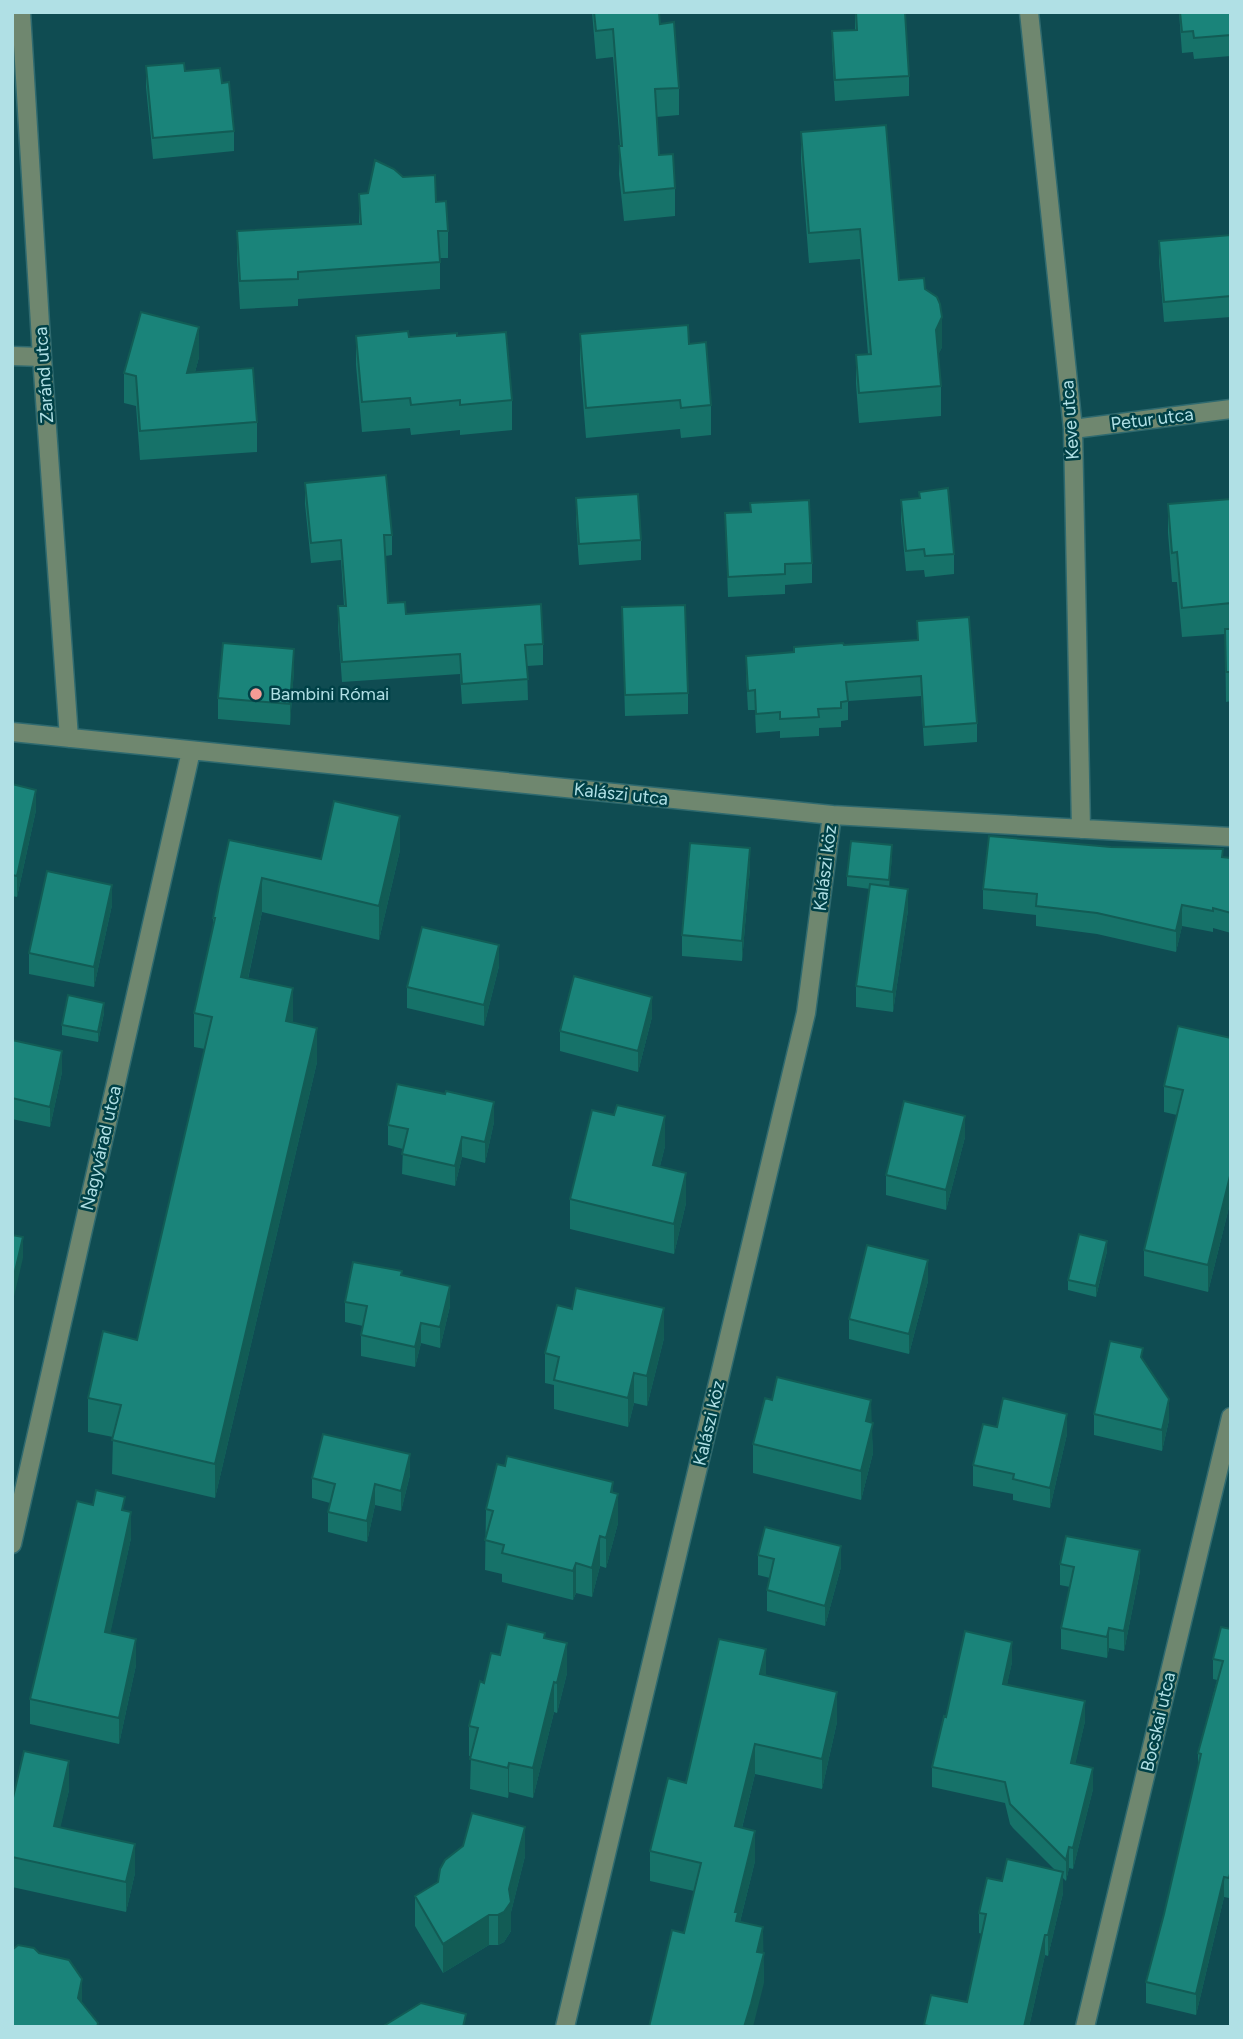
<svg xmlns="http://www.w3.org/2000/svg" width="1243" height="2039" viewBox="0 0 1243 2039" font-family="Figtree,sans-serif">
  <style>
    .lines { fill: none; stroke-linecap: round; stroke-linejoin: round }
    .minor-casing { stroke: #2f6a6f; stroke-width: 21 }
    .minor { stroke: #6f876f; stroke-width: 18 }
    .wall { fill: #167269 }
    .shaded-wall { fill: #125c55 }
    .building { fill: #1a847a; stroke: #125c55; stroke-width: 2 }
    .poi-dot { fill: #f59c95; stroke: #004147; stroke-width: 2.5 }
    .labels { text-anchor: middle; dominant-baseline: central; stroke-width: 5; stroke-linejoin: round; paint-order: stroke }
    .street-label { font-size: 18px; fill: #b0e0e5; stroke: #004147 }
    .poi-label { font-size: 18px; fill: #b0e0e5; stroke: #004147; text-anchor: start }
  </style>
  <rect width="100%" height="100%" fill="#0f4c52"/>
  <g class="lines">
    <g class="minor-casing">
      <path id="minor" d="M21,12L42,357L69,738
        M1029,12L1073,429L1081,829
        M12,356L42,357
        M1073,429L1231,409
        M12,732L832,815L1231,837
        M12,1544L191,751
        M565,2027L806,1013L832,815
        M1085,2027L1231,1417"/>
    </g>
    <use href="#minor" class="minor"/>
  </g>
  <path class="wall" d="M592,12H659L660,24L679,88V115L656,117L659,155L675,188V216L624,221L619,174L620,146L613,57L596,59Z
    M855,12H905L909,76V96L835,101L832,52V31L855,30Z
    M1179,12H1231V56L1194,59L1193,52L1182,53Z
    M146,66L185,71L222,83L234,131V151L153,159L146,87Z
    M801,132L899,280L925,289L942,347L938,355L941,386V416L859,423L856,384V355L868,354L860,259L809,263L801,161Z
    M403,177L436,202L448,231V258H440V289L298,299V306L240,309L237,258V231L359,224V194L368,193Z
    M1231,235V317L1164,322L1159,261V241Z
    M580,334L689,344L711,405V435L681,438L680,429L586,438L580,364Z
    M356,336H457L512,400V430L460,435V430L411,435L410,428L362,432L356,365Z
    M199,357L195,372L257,422V452L140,460L136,406L124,403V373Z
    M305,483L392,535V555L385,556L388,603L406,614L543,644V665L527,666L528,700L462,704L460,674L342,682L338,627V606H344L341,560L311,563L305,504Z
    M919,492L954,554V574L925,577L924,570L906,571L901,520V500L919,498Z
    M576,498L641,540V560L579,565L576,519Z
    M1231,499V701L1226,702L1225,634L1182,637L1177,582H1172L1168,533V504Z
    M750,503L812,563V583L785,585V594L728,597L725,513L750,512Z
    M622,607L688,693V714L625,716Z
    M917,621L977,723V742L924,746L921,696L848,701V720L841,721V727L819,728V736L780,738V731L756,733L755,710H748L746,675V656L794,652L844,645L917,640Z
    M294,669L290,725L218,719V698Z
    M12,784L36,810L17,897L12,896Z
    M400,850L379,940L262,912L248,979L293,1023L317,1062L215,1498L112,1474L113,1437L88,1432V1398L137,1340L205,1049L194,1047V1013L213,928V918L219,886L321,859Z
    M892,856L889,887L908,910L893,1012L856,1007V986L870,889L847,886V876Z
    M1223,857L1231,858V933L1213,928V932L1182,926L1176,952L1097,934L1036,926V915L983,909V889Z
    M750,868L742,961L682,956V935Z
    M112,905L94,987L29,974V953Z
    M499,966L484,1026L407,1008V987Z
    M104,1013L98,1042L62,1035V1025Z
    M652,1017L638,1072L560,1051V1031Z
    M1231,1038V1199L1208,1292L1144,1276V1250L1177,1115L1164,1112V1086Z
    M12,1040L62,1072L50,1127L12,1119Z
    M494,1122L485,1163L462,1157L455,1186L402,1174L403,1149L388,1145V1125Z
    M965,1137L946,1210L886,1195V1175Z
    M665,1146L660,1166L686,1203L674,1254L570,1229V1199Z
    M1107,1251L1096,1297L1068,1290V1280Z
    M402,1275L450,1306L440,1348L421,1343L415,1367L361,1356V1335L363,1326L345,1322V1302Z
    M928,1281L909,1354L849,1339V1319Z
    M664,1338L647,1406L634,1403L628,1427L554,1409V1385L545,1383V1353Z
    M1143,1360L1169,1420L1162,1451L1094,1435V1414Z
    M772,1400L871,1423L873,1453L861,1500L753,1473V1444Z
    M997,1427L1067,1434L1050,1508L1013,1500V1494L973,1486V1465Z
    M410,1475L401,1511L375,1505L367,1542L328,1532V1512L330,1503L312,1498V1478Z
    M613,1492L618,1523L606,1568L600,1566L592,1597L576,1593L573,1600L502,1582V1574L485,1570L486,1509Z
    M93,1505L125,1511L131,1538L110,1633L136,1665L119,1744L30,1724V1699Z
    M758,1555L841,1567L825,1626L767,1611V1590L770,1578L758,1575Z
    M1060,1564L1140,1571L1124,1651L1109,1648L1107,1658L1061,1649V1628L1070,1587L1060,1585Z
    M1231,1629V1891L1229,1898L1224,1897L1196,2015L1146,2003V1982L1164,1914L1198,1768V1753L1217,1680L1213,1679V1659Z
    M545,1639L567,1673L557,1713L554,1712L533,1798L509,1792L508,1798L470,1789L471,1756H469V1726L484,1683L500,1655Z
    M1012,1662L1007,1684L1085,1721L1075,1764L1093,1789L1073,1869L1069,1868L1066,1881L1063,1878V1893L1048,1956L1045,1955L1029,2027H924V2025L967,2002L982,1934L979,1933V1913L1002,1881L1056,1871L1013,1828L1010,1824L1005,1803L932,1787V1767L946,1717Z
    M766,1676L837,1722L822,1789L755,1774L742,1828L755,1861L740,1922L763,1953L764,1983L684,1933L694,1891L650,1881V1851L686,1783Z
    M69,1790L60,1827L135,1873L126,1912L12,1887V1802Z
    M525,1856L511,1912V1931L504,1942L498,1945H489L443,1973L415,1926V1896Z"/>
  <path class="shaded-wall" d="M942,317V347L936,360V330Z
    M199,327V357L187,403V373Z
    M294,649V669L290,725V704Z
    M36,790V810L17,897V876Z
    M400,816V850L379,940V906Z
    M892,845V856L889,891V880Z
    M750,848V868L742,961V941Z
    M262,878V912L241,1011V977Z
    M112,885V905L94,987V967Z
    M908,889V910L893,1012V992Z
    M1182,905V926L1176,952V931Z
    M499,945V966L484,1026V1005Z
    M293,988V1022L286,1021Z
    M652,997V1017L638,1072V1051Z
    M104,1003V1013L98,1042V1032Z
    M317,1028V1062L215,1498V1464Z
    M62,1051V1072L50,1127V1107Z
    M494,1102V1122L485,1163V1142Z
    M665,1116V1146L653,1194V1165Z
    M965,1116V1137L946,1210V1190Z
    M462,1137V1157L455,1186V1166Z
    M1231,1172V1199L1208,1292V1265Z
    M686,1173V1203L674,1254V1224Z
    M23,1237V1258L12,1305V1284Z
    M1107,1241V1251L1096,1297V1286Z
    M928,1260V1281L909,1354V1334Z
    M450,1286V1306L440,1348V1327Z
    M664,1308V1338L647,1406V1376Z
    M421,1323V1343L415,1367V1347Z
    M634,1373V1403L628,1427V1398Z
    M1169,1399V1420L1162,1451V1430Z
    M871,1400L873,1453L861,1500V1471L866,1421Z
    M1067,1414V1434L1050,1508V1488Z
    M410,1454V1475L401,1511V1491Z
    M613,1482V1512L618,1494V1523L606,1568V1538L611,1492Z
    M375,1484V1505L367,1542V1521Z
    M131,1512V1538L105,1658V1632Z
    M600,1536V1566L592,1597V1568Z
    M841,1546V1567L825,1626V1606Z
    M1140,1550V1571L1124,1651V1631Z
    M576,1563V1593L573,1600V1571Z
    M1109,1628V1648L1107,1658V1637Z
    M136,1639V1665L119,1744V1718Z
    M1012,1642V1662L1003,1704V1684Z
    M567,1643V1673L557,1713V1683Z
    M766,1649V1679L760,1674Z
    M554,1682V1712L533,1798V1768Z
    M837,1692V1722L822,1789V1759Z
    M1085,1701V1721L1071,1784V1763Z
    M755,1744V1774L735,1856V1826Z
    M69,1761V1790L54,1856V1826Z
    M509,1763V1792L508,1798V1768Z
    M1093,1768V1789L1073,1869V1848Z
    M525,1827V1856L511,1912V1931L504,1942L498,1945V1915L509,1889Z
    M755,1831V1861L738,1930L735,1912Z
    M135,1844V1873L126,1912V1882Z
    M1069,1847V1868L1066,1881V1860Z
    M1231,1870V1891L1229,1898V1878Z
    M1063,1872V1893L1048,1956V1935Z
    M1224,1877V1897L1196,2015V1994Z
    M489,1915V1945L443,1973V1944Z
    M763,1927L764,1983L753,2027H744L757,1952Z
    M1045,1935V1955L1029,2027H1024Z
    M82,1979V2009L78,1998Z"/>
  <path class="building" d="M594,12H659L660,24L674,22L679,88L655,89L659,155L673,154L675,188L624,193L619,146H622L613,29L596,31Z
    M856,12H905L909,76L835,80L832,31L857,30Z
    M1180,12H1231V35L1194,38L1193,31L1182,32Z
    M184,63L185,71L220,68L222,83L229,82L234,131L153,138L146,66Z
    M886,125L899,280L924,278L925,289L937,297L940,304L942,317L936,330L941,386L859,393L856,355L871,354L860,229L809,233L801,132Z
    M375,160L394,169L403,177L435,175L436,202L446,201L448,231H438L440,262L298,272V279L240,281L237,231L361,224L359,194L368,193Z
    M1231,235V296L1164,302L1159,241Z
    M141,312L199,327L187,373L253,368L257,422L140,431L136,376L124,373Z
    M688,325L689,344L706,342L711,405L681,408L680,400L586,408L580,334Z
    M408,331L409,337L457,333V336L506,332L512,400L460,405V400L411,405L410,398L362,402L356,336Z
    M386,475L392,535H384L388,603L405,602L406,614L541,604L543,644L525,645L528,679L462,684L460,654L342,662L338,606H346L341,540L311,543L305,483Z
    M948,488L954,554L925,556L924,549L906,551L901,500L920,498L919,492Z
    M638,494L641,540L579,544L576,498Z
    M1231,499V603L1182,608L1177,552L1172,553L1168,504Z
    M809,500L812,563L785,564V574L728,577L725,513L751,512L750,503Z
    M685,605L688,693L625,695L622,607Z
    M969,617L977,723L924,727L921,676L846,682L848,701L841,702V708L818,709L819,717L780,719V712L756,714L755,690L748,691L746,656L794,652V647L843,643L844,645L918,640L917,621Z
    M1225,629H1231V672H1226Z
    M223,643L294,649L290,704L218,698Z
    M12,784L36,790L17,876L12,875Z
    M334,801L400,816L379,906L262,878L241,977L293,988L286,1021L317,1028L215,1464L112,1440L121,1405L88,1398L103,1331L137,1340L212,1017L194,1013L215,918H213L219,886L229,840L321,859Z
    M989,836L1111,847L1223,849L1222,857L1231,858V913L1213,908V911L1182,905L1176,931L1097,913L1036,906L1037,894L983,889Z
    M851,841L892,845L889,880L847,876Z
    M690,843L750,848L742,941L682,935Z
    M47,871L112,885L94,967L29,953Z
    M870,884L908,889L893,992L856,986Z
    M422,927L499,945L484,1005L407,987Z
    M574,976L652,997L638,1051L560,1031Z
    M68,995L104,1003L98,1032L62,1025Z
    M1178,1026L1231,1038V1172L1208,1265L1144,1250L1183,1090L1164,1086Z
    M12,1040L62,1051L50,1107L12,1098Z
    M397,1084L445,1094L446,1091L494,1102L485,1142L462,1137L455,1166L402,1154L408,1129L388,1125Z
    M904,1101L965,1116L946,1190L886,1175Z
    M617,1105L665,1116L653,1165L686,1173L674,1224L570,1199L592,1110L614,1115Z
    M1079,1234L1107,1241L1096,1286L1068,1280Z
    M12,1235L23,1237L12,1284Z
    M867,1245L928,1260L909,1334L849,1319Z
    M353,1262L402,1271L401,1275L450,1286L440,1327L421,1323L415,1347L361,1335L367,1306L345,1302Z
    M576,1288L664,1308L647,1376L634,1373L628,1398L554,1380L559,1357L545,1353L557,1305L572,1309Z
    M1110,1341L1143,1348L1141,1357L1169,1399L1162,1430L1094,1414Z
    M777,1377L871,1400L866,1421L873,1423L861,1471L753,1444L765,1398L772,1400Z
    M1003,1398L1067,1414L1050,1488L1013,1479L1014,1474L973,1465L983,1424L997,1427Z
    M323,1434L410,1454L401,1491L375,1484L367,1521L328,1512L335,1484L312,1478Z
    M507,1456L613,1482L611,1492L618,1494L606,1538L600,1536L592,1568L576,1563L573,1571L502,1553L504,1545L485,1540L493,1511L486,1509L497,1464L505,1466Z
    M96,1490L125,1497L122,1510L131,1512L105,1632L136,1639L119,1718L30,1699L77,1501L93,1505Z
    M765,1527L841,1546L825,1606L767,1590L774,1559L758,1555Z
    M1066,1536L1140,1550L1124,1631L1109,1628L1107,1637L1061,1628L1074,1567L1060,1564Z
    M507,1624L545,1633L544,1638L567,1643L557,1683L554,1682L533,1768L509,1763L508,1768L470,1759L478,1728L469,1726L480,1681L484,1683L491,1653L500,1655Z
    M1221,1627L1231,1629V1870L1229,1878L1224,1877L1196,1994L1146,1982L1164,1914L1201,1754L1198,1753L1223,1661L1213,1659Z
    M965,1631L1012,1642L1003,1684L1085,1701L1071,1763L1093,1768L1073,1848L1069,1847L1066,1860L1010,1804L1005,1782L932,1767L944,1716L946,1717Z
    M719,1639L766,1649L760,1674L837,1692L822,1759L755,1744L735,1826L755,1831L735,1912H738L736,1921L763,1927L757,1952L764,1953L751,2004L744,2027H649L672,1930L684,1933L701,1863L650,1851L668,1778L686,1783Z
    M24,1751L69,1761L54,1826L135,1844L126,1882L12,1857V1802Z
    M472,1813L525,1827L509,1889L511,1902L504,1912L498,1915H489L443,1944L415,1896L438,1882L440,1869L445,1860L463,1846Z
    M1007,1859L1063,1872L1048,1935H1045L1024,2027H933L924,2025L931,1995L967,2002L986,1914L979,1913L987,1878L1002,1881Z
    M18,1945L34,1948L39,1953L69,1960L82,1979L78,1998L98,2023L97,2027H12V1950Z
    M421,2003L466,2014L463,2027H382Z"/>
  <circle class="poi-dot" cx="256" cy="694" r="7"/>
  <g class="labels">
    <g class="street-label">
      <text transform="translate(44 375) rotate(-94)">Zaránd utca</text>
      <text transform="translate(1152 419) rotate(-7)">Petur utca</text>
      <text transform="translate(1070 420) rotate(-94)">Keve utca</text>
      <text transform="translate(621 794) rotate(6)">Kalászi utca</text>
      <text transform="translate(825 868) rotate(-83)">Kalászi köz</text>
      <text transform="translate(101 1148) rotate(-77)">Nagyvárad utca</text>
      <text transform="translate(709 1423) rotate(-77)">Kalászi köz</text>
      <text transform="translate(1158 1722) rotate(-77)">Bocskai utca</text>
    </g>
    <g class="poi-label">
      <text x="270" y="694">Bambini Római</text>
    </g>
  </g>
  <rect width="1243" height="2039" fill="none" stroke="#b0e0e5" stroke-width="28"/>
</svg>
